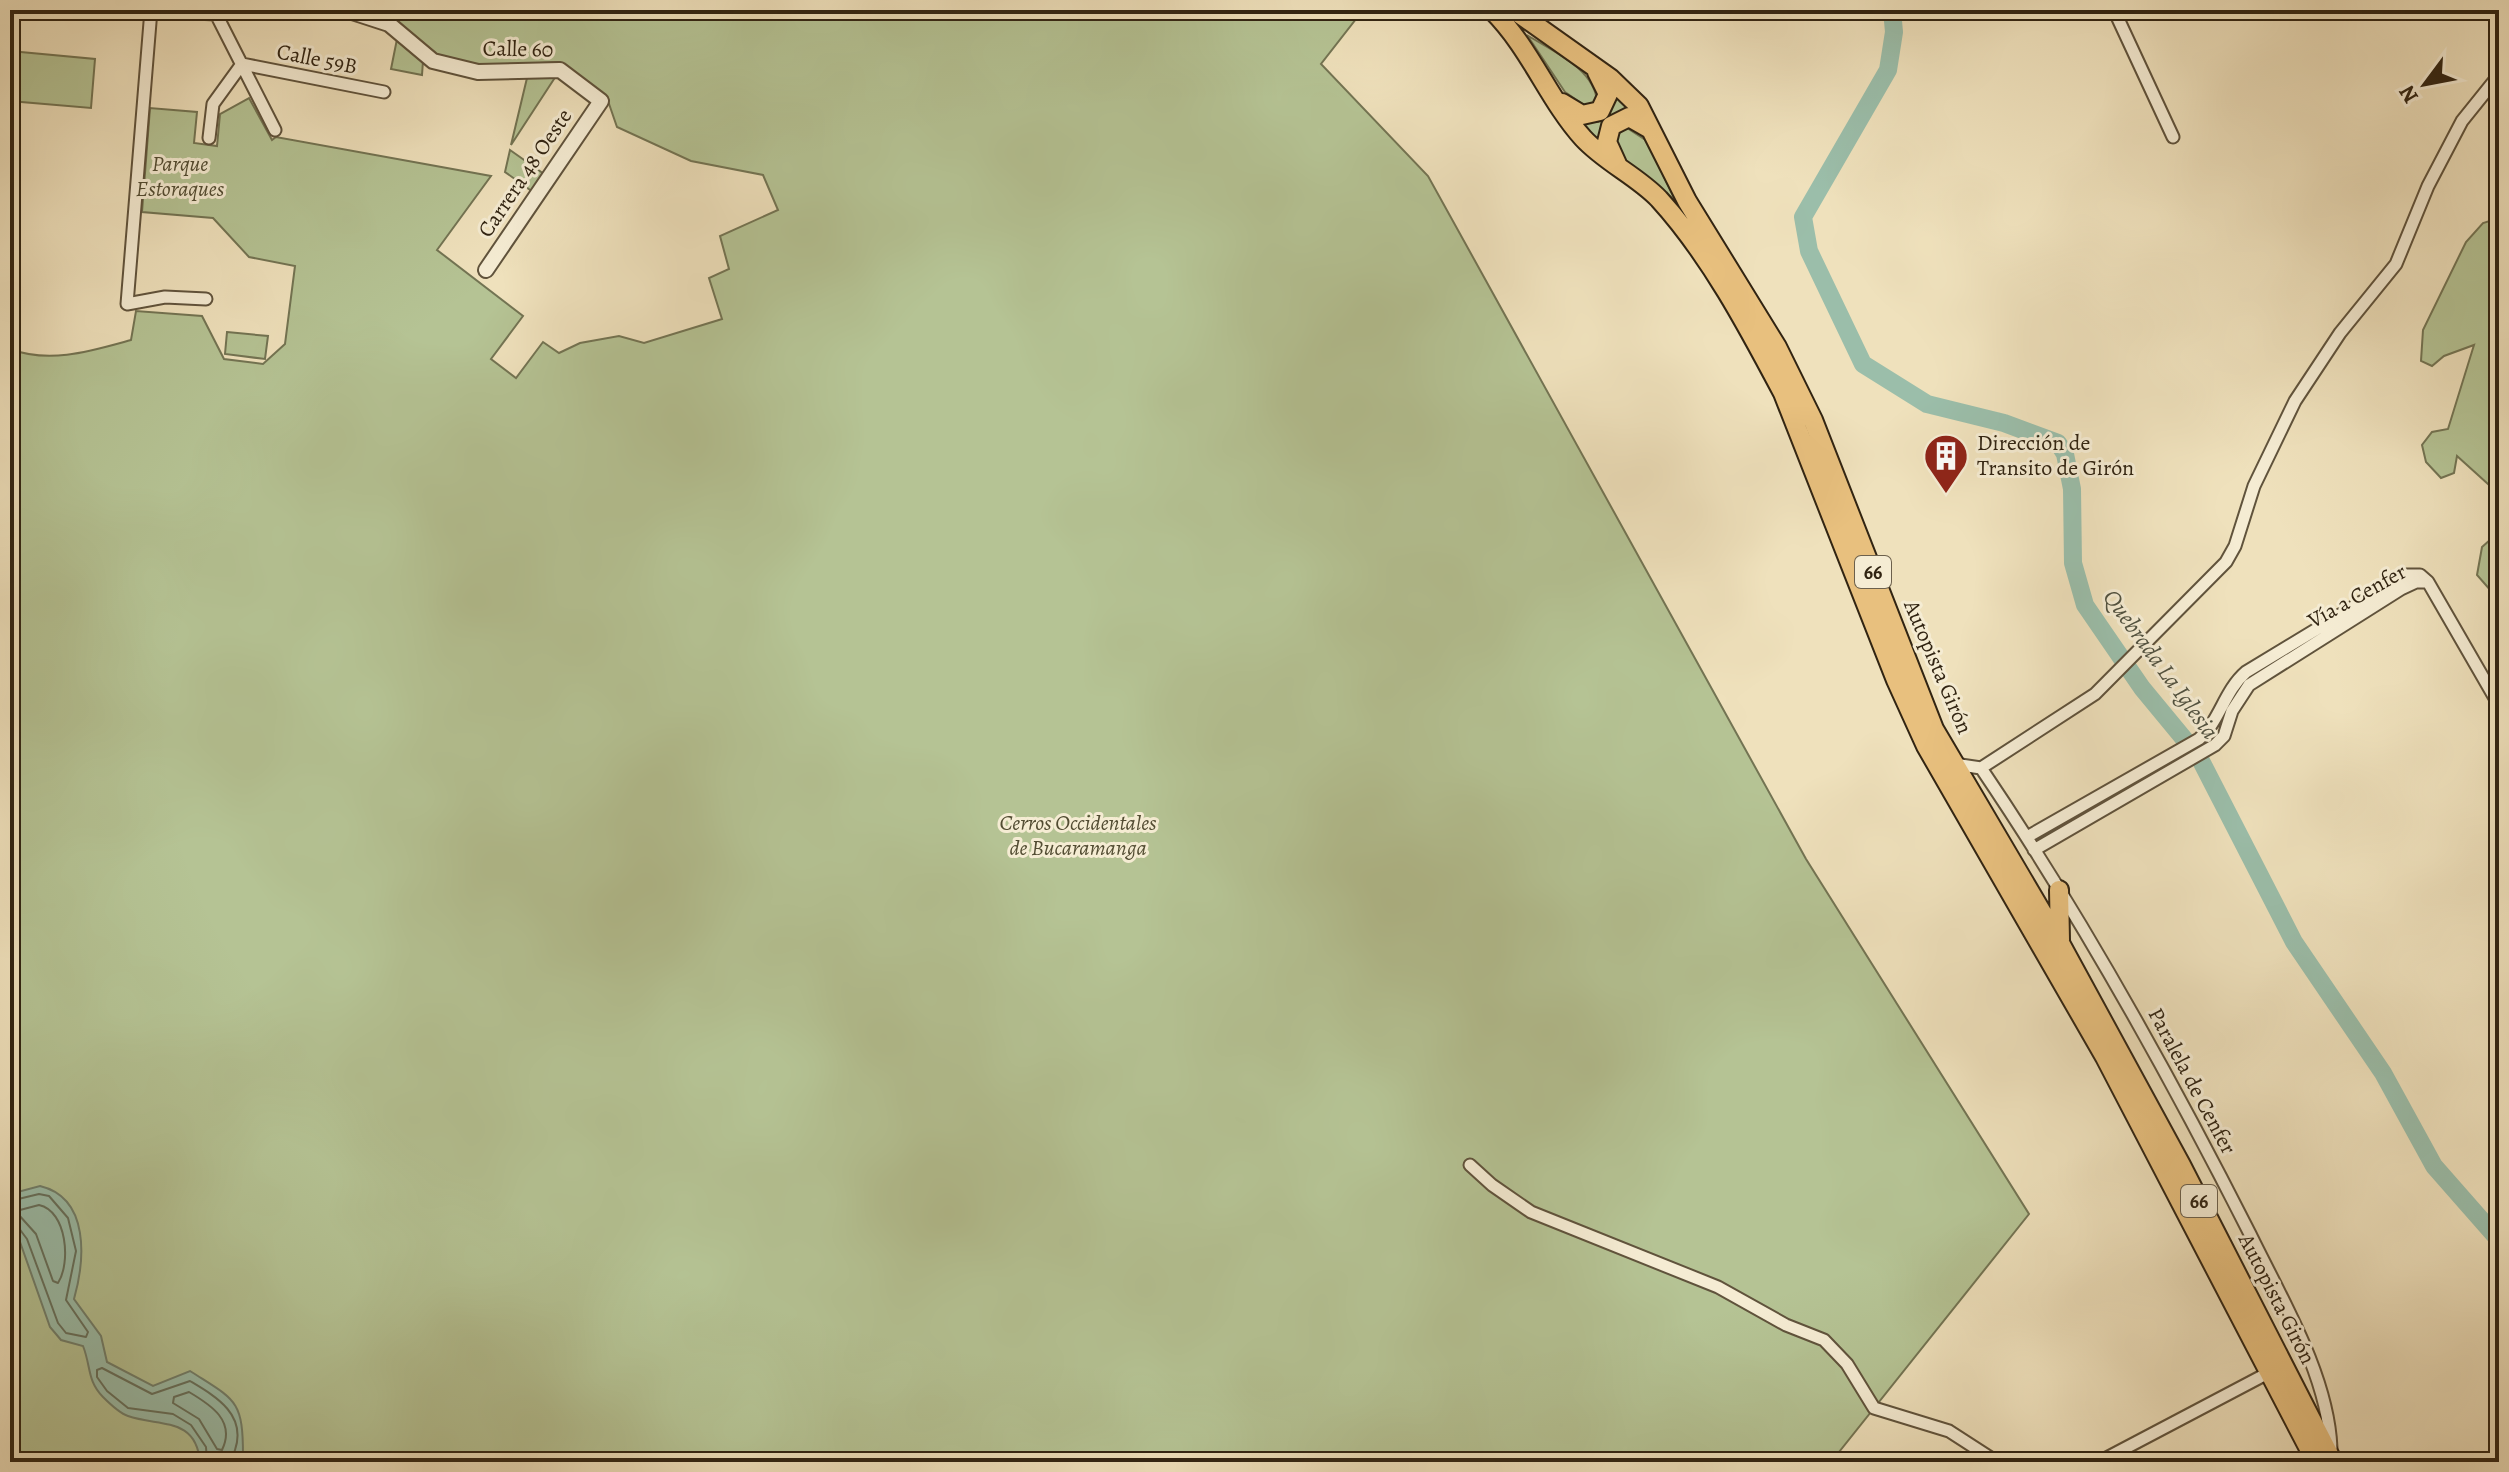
<svg xmlns="http://www.w3.org/2000/svg" width="2509" height="1472" viewBox="0 0 2509 1472" font-family="Alegreya,serif">
  <style>
    .green { fill: #b5c394; stroke: #737453; stroke-width: 2 }
    .water { fill: #9bbeaa; stroke: #71806d; stroke-width: 2 }
    .lines { fill: none; stroke-linecap: round; stroke-linejoin: round }
    .shore { stroke: #66715e; stroke-width: 2 }
    .river { stroke: #9bbeaa; stroke-width: 18 }
    .minor-casing { stroke: #60533c; stroke-width: 15 }
    .tertiary-casing { stroke: #60533c; stroke-width: 18 }
    .trunk-casing { stroke: #312412; stroke-width: 22 }
    .minor { stroke: #f5ecd3; stroke-width: 11 }
    .tertiary { stroke: #f5ecd3; stroke-width: 14 }
    .trunk { stroke: #e8c07e; stroke-width: 18 }
    .labels { text-anchor: middle; dominant-baseline: central; stroke-width: 6; stroke-linejoin: round; paint-order: stroke }
    .shield { fill: #f5ecd3; stroke: #6c604c; stroke-width: 2 }
    .shield-label { font-size: 20px; font-weight: bold; fill: #312412 }
    .street-label { font-size: 22px; fill: #312412; stroke: #f5ecd3 }
    .park-label { font-size: 22px; font-style: italic; fill: #524c32; stroke: #f5ecd3 }
    .poi-label { font-size: 22px; fill: #312412; stroke: #f5ecd3; text-anchor: start }
    .water-label { font-size: 24px; font-style: italic; fill: #515240; stroke: #f5ecd3 }
  </style>
  <rect width="100%" height="100%" fill="#efe1bc"/>
  <filter id="stains"><feTurbulence type="fractalNoise" baseFrequency=".0025" numOctaves="4"/><feColorMatrix values="0 0 0 0 .2 0 0 0 0 .09 0 0 0 0 .02 0 0 0 .5 -.17"/></filter>
  <radialGradient id="worn" r=".72"><stop offset=".6" stop-color="#630" stop-opacity="0"/><stop offset="1" stop-color="#630" stop-opacity=".3"/></radialGradient>
  <path class="green" d="M366,10H1363L1321,64L1428,176L1806,859L2029,1214L1831,1462H10V349C50,364 91,351 131,340L136,311L202,316L224,359L263,364L285,344L295,266L249,257L213,218L142,212L150,108L197,112L194,143L217,146L220,114L249,98L272,140L276,137L491,176L437,250L523,316L491,359L516,378L543,342L559,353L580,343L619,336L644,343L722,319L709,278L729,269L720,236L778,210L763,175L691,161L617,127L607,98L560,62L478,66L435,55L396,21Z
    M1527,35C1552,51 1596,69 1597,103L1584,105L1565,92Z
    M397,39L423,61L422,75L391,69Z
    M10,51L95,59L91,108L10,101Z
    M556,76L511,145L527,78Z
    M1611,85L1636,112L1603,125L1600,132L1605,151L1573,116L1598,122L1605,117Z
    M1627,128L1647,141L1675,200L1616,154L1615,136Z
    M510,150L544,174L533,192L505,172Z
    M2499,218V494L2457,456L2454,473L2441,478L2426,462L2422,445L2432,432L2448,429L2474,345L2444,356L2432,366L2421,361L2423,330L2466,242L2483,223Z
    M227,332L268,336L265,359L225,354Z
    M2499,532V600L2477,575L2482,547Z"/>
  <path class="water" d="M40,1186C90,1198 85,1260 74,1299L101,1336L107,1362L153,1386L190,1371C235,1400 243,1399 243,1455L234,1462H200C196,1416 159,1427 128,1416C119,1413 110,1404 103,1397C87,1381 91,1366 83,1346L61,1340L50,1327L20,1242L10,1231V1194Z"/>
  <g class="lines">
    <path class="shore" d="M10,1201L39,1194L49,1196L68,1218L76,1251L66,1300L88,1332L86,1337L66,1333L58,1323L27,1239L18,1227L10,1226
      M39,1205C67,1211 71,1263 58,1283L53,1281L36,1234L18,1214L20,1210Z
      M189,1392C211,1405 236,1421 222,1450L217,1449L199,1419L173,1403L174,1397Z
      M207,1462L206,1447L191,1425L173,1414L128,1408L107,1391L97,1377V1370L102,1368L152,1394L190,1381C215,1396 247,1414 235,1450C234,1454 231,1458 230,1462"/>
    <path class="river" d="M1892,10L1894,32L1888,70L1803,217L1809,251L1863,364L1927,404L2004,423L2058,443L2065,454L2072,489L2073,563L2085,605L2142,688L2199,757L2294,942L2383,1073L2434,1166L2499,1240"/>
    <g class="minor-casing">
      <path id="minor" d="M151,10L127,304L165,297L206,299
        M2114,10L2173,137
        M151,11L216,14L275,130
        M209,138L213,104L242,64L384,92
        M1954,764L1981,768C2082,917 2169,1074 2250,1234C2281,1298 2328,1375 2331,1448
        M1981,768L2095,694L2226,562L2235,546L2254,486L2295,401L2340,333L2396,264L2428,186L2462,121L2499,75
        M2027,837L2199,739C2220,721 2224,691 2246,672L2406,575H2420L2428,582L2499,705
        M2034,850L2215,745L2224,736L2232,711L2249,685L2401,589L2416,582H2428
        M1470,1165L1492,1185L1531,1212L1718,1287L1786,1325L1824,1340L1847,1364L1874,1408L1949,1431L1997,1462
        M2099,1462L2270,1372"/>
    </g>
    <g class="tertiary-casing">
      <path id="tertiary" d="M346,10L389,24L433,61L478,72L560,70L601,101L486,270"/>
    </g>
    <g class="trunk-casing">
      <path id="trunk" d="M1492,10C1531,49 1548,99 1583,138C1605,162 1637,176 1659,199C1710,255 1748,327 1783,393L1896,680L1926,746L2105,1057L2316,1462
        M1514,10L1610,78L1639,106L1687,201L1777,347L1813,420L1934,729L2060,943L2181,1165L2333,1462
        M1562,103L1582,115L1600,111L1608,94L1597,72
        M1617,164L1607,142L1611,126L1629,117L1650,129
        M2059,890L2060,940"/>
    </g>
    <use href="#minor" class="minor"/>
    <use href="#tertiary" class="tertiary"/>
    <use href="#trunk" class="trunk"/>
  </g>
  <defs>
    <g id="building-pin" transform="scale(2.3)"><path d="M0 17L-7.5 6A9.5 9.5 0 1 1 7.5 6Z" fill="#8f2418" stroke="#f5ecd3"/><path d="M-4-6H4V6H1V3H-1V6H-4ZM-2.5-4.3h1.7v1.8h-1.7ZM.8-4.3h1.7v1.8H.8ZM-2.5-1h1.7V.8h-1.7ZM.8-1h1.7V.8H.8Z" fill="#fff"/></g>
  </defs>
  <g fill-rule="evenodd">
    <use href="#building-pin" x="1946" y="456"/>
  </g>
  <g class="labels">
    <g class="shield">
      <rect x="1855" y="556" width="36" height="32" rx="6"/>
      <rect x="2181" y="1185" width="36" height="32" rx="6"/>
    </g>
    <g class="shield-label">
      <text x="1873" y="572">66</text>
      <text x="2199" y="1201">66</text>
    </g>
    <g class="street-label">
      <text transform="translate(518 49) rotate(1)">Calle 60</text>
      <text transform="translate(317 59) rotate(11)">Calle 59B</text>
      <text transform="translate(525 173) rotate(-56)">Carrera 48 Oeste</text>
      <text transform="translate(2357 596) rotate(-29)">Vía a Cenfer</text>
      <text transform="translate(1938 667) rotate(67)">Autopista Girón</text>
      <text transform="translate(2192 1081) rotate(62)">Paralela de Cenfer</text>
      <text transform="translate(2277 1299) rotate(63)">Autopista Girón</text>
    </g>
    <g class="park-label">
      <text x="180" y="164">Parque<tspan x="180" dy="25">Estoraques</tspan></text>
      <text x="1078" y="823">Cerros Occidentales<tspan x="1078" dy="25">de Bucaramanga</tspan></text>
    </g>
    <g class="poi-label">
      <text x="1977" y="443">Dirección de<tspan x="1977" dy="25">Transito de Girón</tspan></text>
    </g>
    <g class="water-label">
      <text transform="translate(2161 664) rotate(54)">Quebrada La Iglesia</text>
    </g>
  </g>
  <rect width="2509" height="1472" fill="none" stroke="#efe1bc" stroke-width="40"/>
  <rect x="12" y="12" width="2485" height="1448" fill="none" stroke="#312412" stroke-width="4"/>
  <rect x="20" y="20" width="2469" height="1432" fill="none" stroke="#312412" stroke-width="2"/>
  <g transform="translate(2425 84) rotate(238)" stroke="#f5ecd3" stroke-width="6" paint-order="stroke">
  <path d="M0-6L14 30L0 20L-14 30Z" fill="#312412"/>
  <text y="-12" font-size="22" font-weight="bold" text-anchor="middle" fill="#312412">N</text>
  </g>
  <rect width="100%" height="100%" filter="url(#stains)"/>
  <rect width="100%" height="100%" fill="url(#worn)"/>
</svg>
